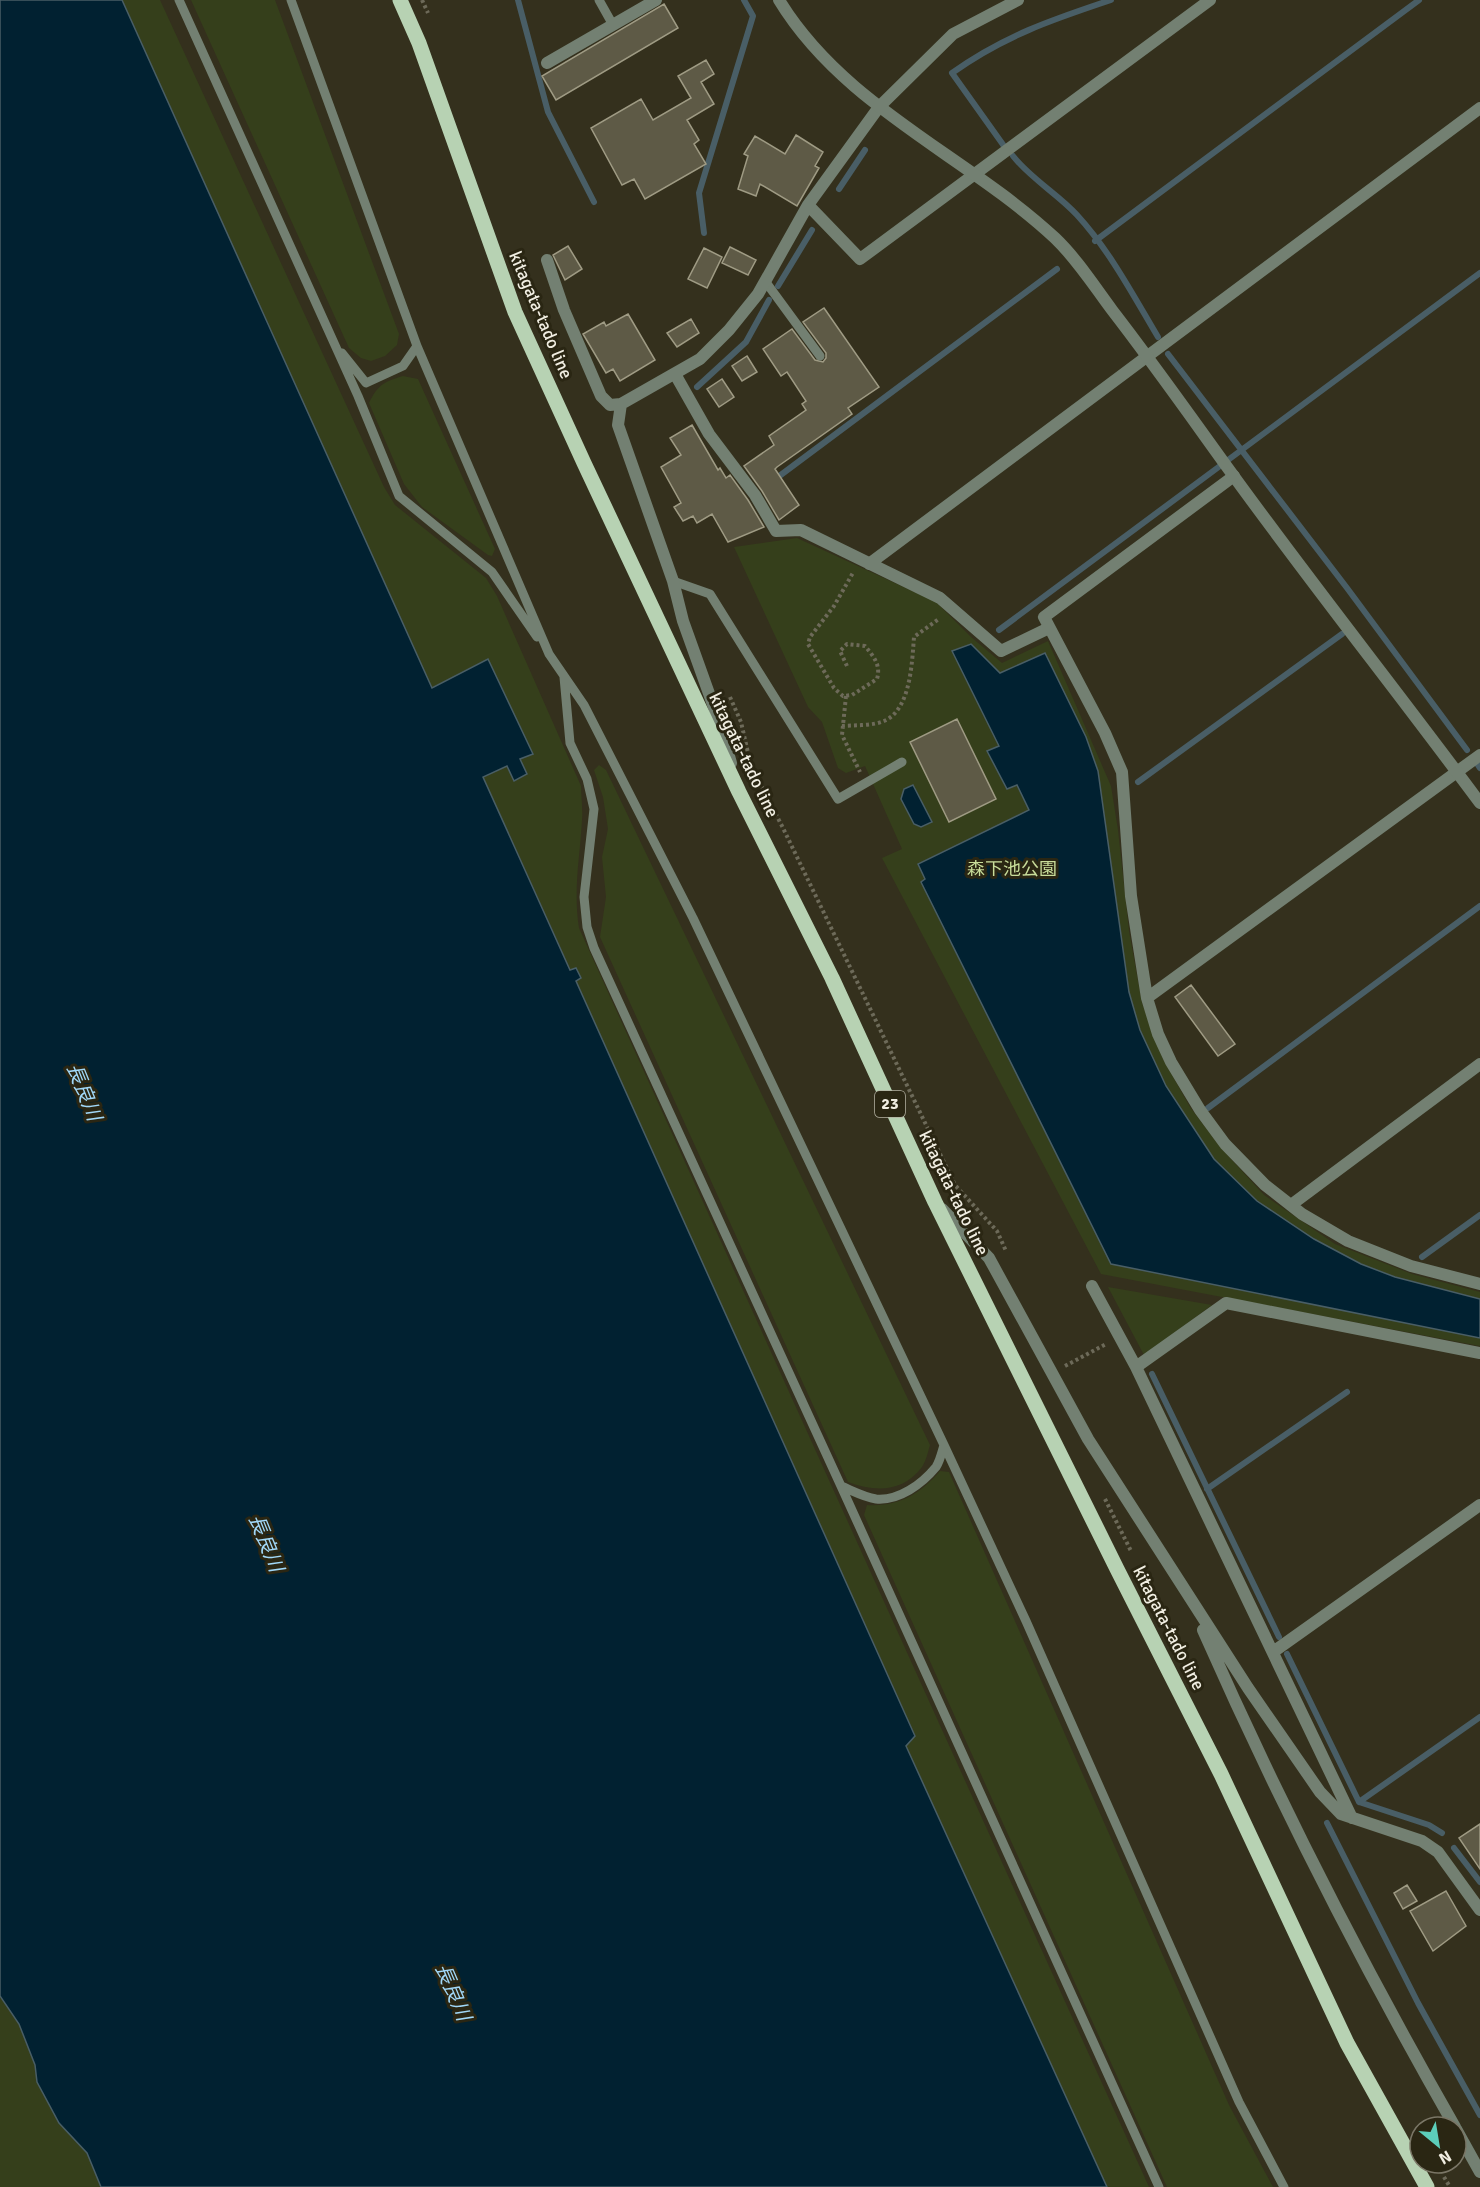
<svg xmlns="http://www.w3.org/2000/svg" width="1480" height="2187" viewBox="0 0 1480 2187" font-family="Signika,'Noto Sans JP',sans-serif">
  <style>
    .green { fill: #353f1b }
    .water { fill: #012131; stroke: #495e66; stroke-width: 1.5 }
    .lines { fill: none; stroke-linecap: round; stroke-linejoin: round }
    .stream { stroke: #495e66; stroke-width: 6 }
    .building { fill: #5e5a46; stroke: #9f9b84; stroke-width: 1.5 }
    .path { stroke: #6d6a59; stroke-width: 4; stroke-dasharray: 3 3; stroke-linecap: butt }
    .service { stroke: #738072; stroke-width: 9 }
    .minor { stroke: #738072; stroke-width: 12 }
    .tertiary { stroke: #738072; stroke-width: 12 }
    .primary { stroke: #b7d2b3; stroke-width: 15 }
    .labels { text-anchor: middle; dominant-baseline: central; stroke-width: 6; stroke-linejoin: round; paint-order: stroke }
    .shield { fill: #2a2613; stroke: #b5b2a4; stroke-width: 1.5 }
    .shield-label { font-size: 16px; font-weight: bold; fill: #f1eee2 }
    .street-label { font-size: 18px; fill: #f1eee2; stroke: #2a2613 }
    .park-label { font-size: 18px; fill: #c8dc9a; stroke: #2a2613 }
    .water-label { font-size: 20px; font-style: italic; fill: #a1d8f8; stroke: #2a2613 }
  </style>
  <rect width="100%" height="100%" fill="#34301d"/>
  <path class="green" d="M122,0H160L384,487L395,505L486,578L497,596L581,786C581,797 583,809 582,820C580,857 573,890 579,928L1149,2187H1107L905,1746L915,1735L576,981L580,979L571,971L483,777L507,765L514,781L520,759L533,754L432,689Z
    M191,0H275L399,334L397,345L385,356L371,361L361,358L349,348Z
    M403,376L418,379L495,549L492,556L488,555L422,507L404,484L369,403C378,385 383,382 403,376Z
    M797,538L936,602L971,637L1002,663L1048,641L1111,786L1118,830L1129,931L1142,1003L1163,1059L1190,1107L1220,1147L1264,1195L1335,1244L1412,1274L1480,1292V1346L1101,1274L882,858L902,849L865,766L846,773L838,768L822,722L808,707L734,547Z
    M599,765L606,770L930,1445C928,1452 926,1461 922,1467C902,1493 875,1492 848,1482L600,937L606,897L602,857L608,829L603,797L594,770Z
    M1108,1287L1212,1305L1144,1355Z
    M940,1471L949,1472L1229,2105L1273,2187H1167L864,1515L867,1505C899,1507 920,1494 940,1471Z
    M0,1996L19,2024L35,2065L37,2082L71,2136L87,2153L101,2187H0Z"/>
  <path class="water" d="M0,0H122L432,688L488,659L533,754L520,759L527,774L514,781L507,766L483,777L570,970L576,968L581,978L576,981L915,1736L906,1746L1107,2187H101L87,2153L59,2123L37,2082L35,2065L19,2024L0,1996Z
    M971,644L1000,673L1045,653L1086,737L1098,771L1129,992L1140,1030L1166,1086L1214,1159L1257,1201L1314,1239L1361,1264L1395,1277L1480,1299V1338L1111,1264L921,882L925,879L918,864L1029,810L1017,785L1007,789L987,751L999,746L952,651Z
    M913,785L932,822L921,827L914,824L901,799L904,789Z"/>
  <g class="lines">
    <path class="stream" d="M518,0L548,112L594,202
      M1004,146L952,73C1004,36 1051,20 1111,0
      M1013,156C1031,179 1058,194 1077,215C1110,251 1133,295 1158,337
      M839,189L865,150
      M704,233L699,193L753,16L744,0
      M1095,241L1419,0
      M778,286L812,230
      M1168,354L1347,588L1467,750
      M697,387L746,342L769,300
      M774,480L1057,269
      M999,630L1480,273
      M1478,765L1480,768
      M1138,782L1342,634
      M1208,1108L1480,906
      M1422,1257L1480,1215
      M1152,1374L1279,1637
      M1207,1489L1347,1392
      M1287,1654L1359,1802L1429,1825L1442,1833
      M1359,1802L1480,1717
      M1327,1823L1418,2003L1480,2115
      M1454,1848L1480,1882"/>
  </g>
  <path class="building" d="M664,4L678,28L556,100L542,76Z
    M706,60L714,74L701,82L714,104L687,120L699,140L694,144L706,164L645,199L634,179L622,185L591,128L641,99L653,120L691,98L678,76Z
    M796,135L823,152L815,166L819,168L797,206L760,184L756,196L738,189L748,156L744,154L755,136L785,154Z
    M568,246L582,269L565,280L553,255Z
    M730,247L756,260L748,275L722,263Z
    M704,248L722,257L707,288L688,279Z
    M824,308L879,387L848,408L852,414L777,467L775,469L799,505L779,520L762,491L744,466L774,445L769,436L806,410L802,404L806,401L787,372L781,376L763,349L792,329L815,360L823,362L826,358V353L803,322Z
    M628,314L655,360L620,381L613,369L606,373L583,334L604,322L606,326Z
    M691,319L699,333L677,347L667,333Z
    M747,356L757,372L742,381L732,366Z
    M722,379L734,397L719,407L707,389Z
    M692,425L718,470L720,468L726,478L730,475L748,500L764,527L728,542L712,514L697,523L693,516L683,521L674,507L681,503L661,467L681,455L670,438Z
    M957,719L996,799L949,822L910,742Z
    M1191,985L1235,1044L1218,1056L1175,997Z
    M1480,1824V1869L1459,1838Z
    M1407,1885L1417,1901L1403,1909L1394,1893Z
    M1446,1891L1466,1926L1433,1951L1410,1911Z"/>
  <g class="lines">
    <path class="path" d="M422,0L428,13
      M530,296L543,325
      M847,666L840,651L847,644L865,646C874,657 881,665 877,679L852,695L843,696L834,688L808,644L810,637L834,606L854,571
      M846,696L842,735L860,772
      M730,697L741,722L751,766L783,828L955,1185L997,1231L1006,1251
      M842,726C855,725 872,726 884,721C911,710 912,661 914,637L940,618
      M1065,1366L1106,1344
      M1105,1499L1131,1551
      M1444,2177L1450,2187"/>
    <path class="service" d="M179,0L358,396L399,496L492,572L537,637
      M291,0L417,346L403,366L366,383L342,353
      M599,0L613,25
      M765,281L820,356
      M417,346L549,654L584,705L693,918L944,1445L1026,1621L1239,2102L1284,2187
      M673,581L710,594L838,799L902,762
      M564,677L570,743L587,779L594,809L584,897L587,927L594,948L841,1486L1159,2187
      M841,1486C853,1491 864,1497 876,1499C899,1501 922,1484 936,1467C940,1461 942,1452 944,1445"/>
    <path class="minor" d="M547,63L656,0
      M808,205L860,259L1210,0
      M547,260L564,310L601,396L610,405L621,404
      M675,374L709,434L755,495L776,531L801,530L940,598L1001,651L1049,628
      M1234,476L1044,617L1105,733L1122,772L1131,896L1147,998L1158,1034L1171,1062L1200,1110L1225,1144L1265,1185L1302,1214L1348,1241L1411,1266L1480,1284
      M869,564L1480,108
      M731,763L721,727L683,621L673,581L618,425L621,404L700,359L729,330L758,294L808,205L879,107
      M1147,998L1480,755
      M1291,1205L1480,1064
      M942,1209L989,1258L1088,1439L1248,1688L1320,1792L1341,1814L1422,1841L1438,1852L1480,1910
      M1092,1286L1136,1367L1352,1818
      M1136,1367L1226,1303L1480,1353
      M1203,1630C1278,1800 1363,1966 1455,2127
      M1273,1652L1480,1505
      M1456,2129L1480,2172"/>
    <path class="tertiary" d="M779,0C844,107 966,155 1055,238C1077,259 1094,286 1112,310C1153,363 1191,417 1230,471C1311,583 1397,691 1480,803
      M879,107L953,34L1018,0"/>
    <path class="primary" d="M400,0L419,43L515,312L584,463L739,792L832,978L935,1202L1117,1569L1221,1774L1347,2043L1427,2187"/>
  </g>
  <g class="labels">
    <rect class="shield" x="875" y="1091" width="30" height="26" rx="4.5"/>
    <g class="shield-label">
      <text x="890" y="1104">23</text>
    </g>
    <g class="street-label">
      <text transform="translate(541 315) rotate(67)">kitagata-tado line</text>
      <text transform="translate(744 755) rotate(64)">kitagata-tado line</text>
      <text transform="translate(954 1193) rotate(64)">kitagata-tado line</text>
      <text transform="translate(1169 1628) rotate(63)">kitagata-tado line</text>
    </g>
    <g class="park-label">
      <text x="1012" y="869">森下池公園</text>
    </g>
    <g class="water-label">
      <text transform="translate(84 1092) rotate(68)">長良川</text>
      <text transform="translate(266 1543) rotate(68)">長良川</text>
      <text transform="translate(453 1992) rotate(67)">長良川</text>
    </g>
  </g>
  <g transform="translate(1438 2145) rotate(150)"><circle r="28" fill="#2a2613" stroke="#7a7666" stroke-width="1.5"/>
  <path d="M0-4.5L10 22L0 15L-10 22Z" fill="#5cceba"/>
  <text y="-9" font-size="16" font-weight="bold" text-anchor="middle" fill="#f1eee2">N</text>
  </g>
</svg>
